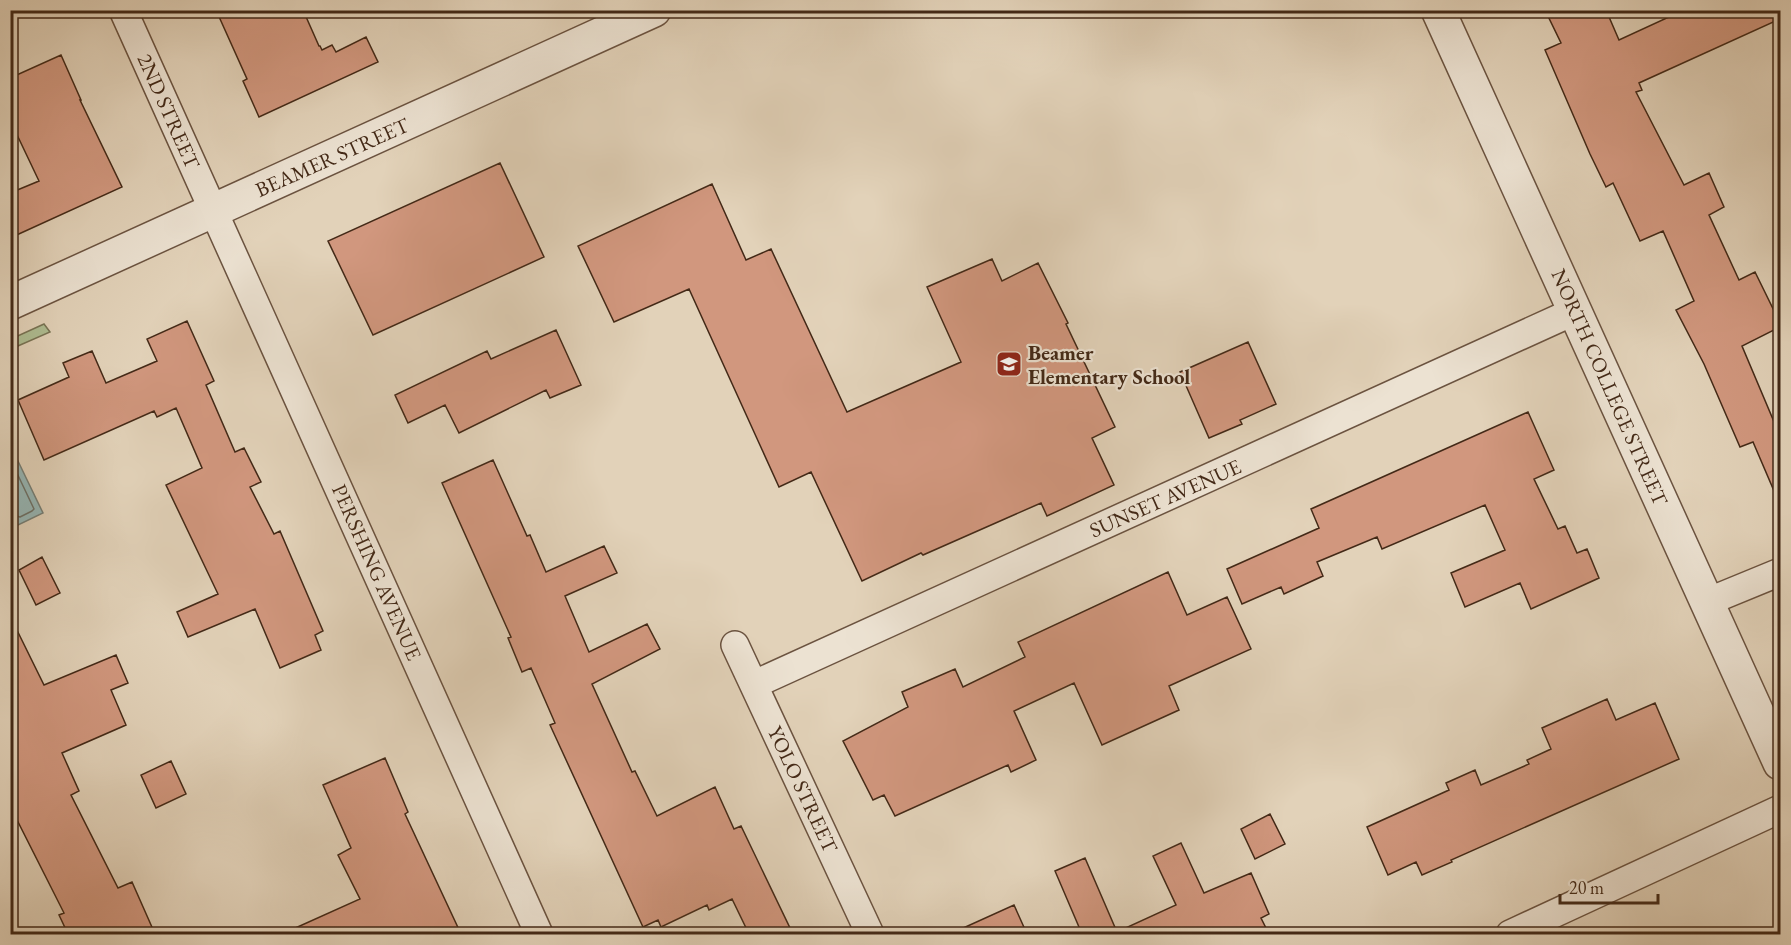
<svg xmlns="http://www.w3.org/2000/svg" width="1791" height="945" viewBox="0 0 1791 945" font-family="'EB Garamond',serif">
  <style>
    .green { fill: #aebd92; stroke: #787354; stroke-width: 1.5 }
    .water { fill: #96b6b5; stroke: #757e76; stroke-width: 1.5 }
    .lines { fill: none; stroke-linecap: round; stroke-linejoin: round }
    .shore { stroke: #6c7066; stroke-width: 1.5 }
    .building { fill: #d1977e; stroke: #432917; stroke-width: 1.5 }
    .minor-casing { stroke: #6b5340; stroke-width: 30 }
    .tertiary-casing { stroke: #6b5340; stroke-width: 36 }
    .minor { stroke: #ece2d2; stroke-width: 27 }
    .tertiary { stroke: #ece2d2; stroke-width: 33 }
    .labels { text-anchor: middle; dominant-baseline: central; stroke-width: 4.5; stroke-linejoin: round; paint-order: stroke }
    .street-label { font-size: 21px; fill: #432917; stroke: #ece2d2 }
    .poi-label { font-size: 21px; font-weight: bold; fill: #432917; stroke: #ece2d2; text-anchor: start }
  </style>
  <rect width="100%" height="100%" fill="#e2d2b9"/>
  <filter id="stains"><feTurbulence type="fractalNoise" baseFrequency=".00333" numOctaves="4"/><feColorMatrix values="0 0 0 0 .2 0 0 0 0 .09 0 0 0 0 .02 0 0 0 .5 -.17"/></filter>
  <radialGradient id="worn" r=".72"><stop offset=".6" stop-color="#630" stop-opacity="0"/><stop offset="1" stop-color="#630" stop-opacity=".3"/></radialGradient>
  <path class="green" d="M44,324L50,332L11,349V339Z"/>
  <path class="water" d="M17,459L43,513L16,526L11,515L10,462Z"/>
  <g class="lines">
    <path class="shore" d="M10,467L15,469L34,509L32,511L20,517L10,514"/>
  </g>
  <path class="building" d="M216,10H303L319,46H320L322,50L332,45L336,52L366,37L378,62L259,117L243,81L247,79Z
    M1545,10H1606L1619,40L1684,10H1780V19L1639,83L1642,90L1636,92L1684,185L1709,173L1724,207L1709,215L1739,280L1755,272L1780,323V327L1742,346L1780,436V505L1753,442L1740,447L1704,364L1676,310L1694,301L1663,231L1640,241L1613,183L1606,187L1590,154L1545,50L1561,43Z
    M61,55L81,100H80L122,187L10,238V193L39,181L10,120V78Z
    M500,163L544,257L373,335L328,241Z
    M712,184L746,260L771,249L847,412L961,362L927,287L992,259L1002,281L1038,263L1068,323L1066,324L1115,427L1092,438L1114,485L1047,516L1041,503L923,555L921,553L862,581L811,472L779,487L689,289L614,322L578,246Z
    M187,321L214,381L206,385L235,452L244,448L261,482L250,487L274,534L280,531L323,631L315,635L321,650L280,668L255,609L188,637L177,612L218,594L166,485L202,468L176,408L157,417L154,411L44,460L18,400L69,377L63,363L92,351L106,383L157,361L147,339Z
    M556,330L581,385L550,398L546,390L459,433L445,405L408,423L395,395L487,351L491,359Z
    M1248,342L1276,404L1240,420L1242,424L1209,438L1180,372Z
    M1528,412L1554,470L1534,479L1558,529L1565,526L1577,553L1587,549L1599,578L1531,609L1520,583L1465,607L1451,573L1505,550L1485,505L1382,549L1377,537L1317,562L1323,576L1284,594L1281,587L1242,604L1227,569L1319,528L1311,509Z
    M493,460L527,536L530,535L546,572L604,546L617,573L565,596L589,652L647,624L660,649L592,684L632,772L635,771L657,816L715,787L734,829L741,826L790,928L777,934H749L732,899L709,910L707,905L661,927L658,920L643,927L550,725L555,723L531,668L522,672L508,638L511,637L442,483Z
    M42,557L60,593L36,605L19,570Z
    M1168,572L1187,615L1227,597L1251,649L1169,686L1179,710L1102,745L1074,683L1014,711L1036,760L1011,772L1008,765L895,816L884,795L873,800L843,741L908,707L902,692L955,669L963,687L1025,657L1018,642Z
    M10,616L44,685L116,655L128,683L111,690L126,725L62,753L79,791L71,795L118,888L132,882L155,934H68L59,915L64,913L17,820L10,823Z
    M1607,699L1616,720L1655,703L1679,759L1451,860L1452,862L1422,875L1416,862L1388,875L1367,827L1449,790L1446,783L1475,770L1481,785L1529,764L1527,760L1551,749L1542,728Z
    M385,758L408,812L405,814L461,934H282L360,899L338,855L351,848L323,785Z
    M171,761L186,794L156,808L141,775Z
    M1270,814L1285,844L1255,859L1241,829Z
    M1181,843L1204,893L1251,873L1269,914L1261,918L1269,934H1082L1055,871L1085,858L1117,932L1176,905L1153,856Z
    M1014,905L1027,934H950Z"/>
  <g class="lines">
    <g class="minor-casing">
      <path id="minor" d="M123,10L539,934
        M1707,602L1780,572
        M735,645L870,934
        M755,684L1575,311
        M1510,934L1780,809"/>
    </g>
    <g class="tertiary-casing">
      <path id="tertiary" d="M1438,10L1780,763
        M10,303L654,10"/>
    </g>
    <use href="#minor" class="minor"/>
    <use href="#tertiary" class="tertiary"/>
  </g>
  <defs>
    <g id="school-square" transform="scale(1.35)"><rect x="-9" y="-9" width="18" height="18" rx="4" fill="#8f2418" stroke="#ece2d2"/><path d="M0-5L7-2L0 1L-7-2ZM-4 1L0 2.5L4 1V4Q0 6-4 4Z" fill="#fff"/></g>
  </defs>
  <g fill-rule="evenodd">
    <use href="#school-square" x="1009" y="364"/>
  </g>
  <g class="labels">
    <g class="street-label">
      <text transform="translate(169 111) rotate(66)">2ND STREET</text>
      <text transform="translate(332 157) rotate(-24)">BEAMER STREET</text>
      <text transform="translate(1610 387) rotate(66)">NORTH COLLEGE STREET</text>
      <text transform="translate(1165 498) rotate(-24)">SUNSET AVENUE</text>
      <text transform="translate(377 572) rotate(66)">PERSHING AVENUE</text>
      <text transform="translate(803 789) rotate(65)">YOLO STREET</text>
    </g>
    <g class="poi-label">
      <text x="1028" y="352">Beamer<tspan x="1028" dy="24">Elementary School</tspan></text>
    </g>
  </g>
  <rect width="1791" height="945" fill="none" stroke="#e2d2b9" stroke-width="36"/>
  <rect x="12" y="12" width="1767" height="921" fill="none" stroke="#432917" stroke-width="3"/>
  <rect x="18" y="18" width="1755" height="909" fill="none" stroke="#432917" stroke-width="1.5"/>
  <path d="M1560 894v9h98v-9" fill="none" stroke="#432917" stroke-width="3"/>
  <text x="1569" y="894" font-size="18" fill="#432917" stroke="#ece2d2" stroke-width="4.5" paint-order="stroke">20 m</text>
  <rect width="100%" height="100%" filter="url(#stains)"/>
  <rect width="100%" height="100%" fill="url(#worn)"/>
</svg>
